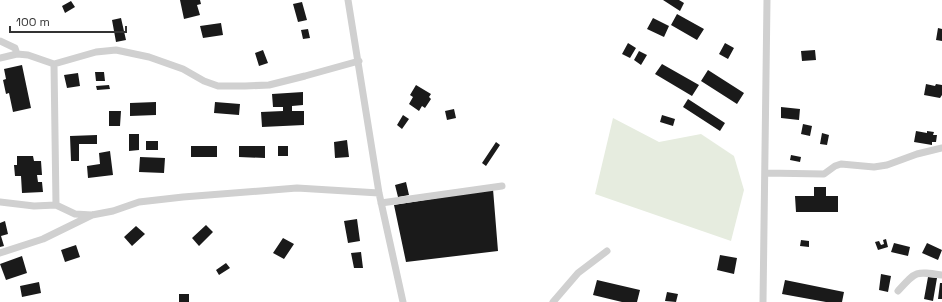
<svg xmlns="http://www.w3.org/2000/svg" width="942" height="302" viewBox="0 0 942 302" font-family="'Space Grotesk',sans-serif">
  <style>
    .green { fill: #e6ecdf }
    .building { fill: #1a1a1a }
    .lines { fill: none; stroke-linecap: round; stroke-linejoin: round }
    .minor { stroke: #d0d0d0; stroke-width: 7 }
  </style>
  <rect width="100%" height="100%" fill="#fff"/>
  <path class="green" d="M613,118L659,142L701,134L734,156L744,190L731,241L595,194Z"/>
  <path class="building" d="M180,0H200L201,4L197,5L200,15L184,19Z
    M663,0H679L684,3L680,11Z
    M71,1L75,7L65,13L62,6Z
    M302,2L307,20L298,22L293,4Z
    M677,14L704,29L697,40L671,25Z
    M121,18L126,40L116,42L112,20Z
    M653,18L669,26L664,37L647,29Z
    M221,23L223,35L203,38L200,26Z
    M938,28L942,29V41L936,40Z
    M308,29L310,38L303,39L301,30Z
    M628,43L636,48L630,58L622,54Z
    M725,43L734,48L728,59L719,54Z
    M263,50L268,63L259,66L255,53Z
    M815,50L816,60L802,61L801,51Z
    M639,51L647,55L641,65L634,60Z
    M662,64L699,85L692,96L655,74Z
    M22,65L31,108L13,112L9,93L6,94L3,80L6,79L4,69Z
    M708,70L744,93L737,104L701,81Z
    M95,72H104L105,81H96Z
    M78,73L80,86L67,88L64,75Z
    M926,84L935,86L936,84L942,85V95L940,98L924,95Z
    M109,85L110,89L97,90L96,86Z
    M416,85L431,94L429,97L431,99L425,108L422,106L419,111L409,104L413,97L410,95Z
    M303,92V105L292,106V111H304V125L262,127L261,112L283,111V107H273L272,94Z
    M688,99L725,123L720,131L683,107Z
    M156,102V115L130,116V103Z
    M215,102L240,104L239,115L214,113Z
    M781,107L800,109L799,120L781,118Z
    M454,109L456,118L447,120L445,111Z
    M109,111H121L120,126H109Z
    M403,115L409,119L402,129L397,125Z
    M662,115L675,119L673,126L660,122Z
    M803,124L812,126L810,136L801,134Z
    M916,131L927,133V131L934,132L933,135H937L936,142H932V145L914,142Z
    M822,133L829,135L827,145L820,144Z
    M129,134H139V150L129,151Z
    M97,135V144H79V161H71L70,136Z
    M347,140L349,157L335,158L334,142Z
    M146,141H158V150H146Z
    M496,142L500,145L486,166L482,163Z
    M191,146H217V157H191Z
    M239,146H265V158L239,157Z
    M278,146H288V156H278Z
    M110,151L113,175L88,178L87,166L100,164L99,153Z
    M791,155L801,157L800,162L790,160Z
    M17,156H33L34,161H41L42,175H37L38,182H42L43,192L22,193L21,176H15L14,165H17Z
    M140,157L165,158L164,173L139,172Z
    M406,182L409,195L398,197L395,185Z
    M814,187H826V196H838V212H796L795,196H814Z
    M493,189L498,251L406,262L394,205Z
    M357,219L360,241L348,243L344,221Z
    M5,221L8,234L1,236L4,246L0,247V223Z
    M206,225L213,232L199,246L192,238Z
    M136,226L145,234L132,246L124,237Z
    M283,238L294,244L284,259L273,253Z
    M886,239L888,247L878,250L875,242L879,241L881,245L884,244L883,240Z
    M801,240L809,241V247L800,246Z
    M894,243L910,247L908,256L891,252Z
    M927,243L942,250L938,260L922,253Z
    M76,245L80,257L65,262L61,250Z
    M361,252L363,268H354L351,253Z
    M720,255L737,258L734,274L717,270Z
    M22,256L27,273L6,280L0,264Z
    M226,263L230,268L219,275L216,270Z
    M881,274L891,276L888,292L879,290Z
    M928,277L937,278L933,301L924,299Z
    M597,280L640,290L637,302H622L593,295Z
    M785,280L844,292L842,302H826L782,294Z
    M39,282L41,293L22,297L20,286Z
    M940,283H942V299H938Z
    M667,292L678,294L676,302L665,301Z
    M179,294H189V302H179Z"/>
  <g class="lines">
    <path class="minor" d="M348,0L379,193L403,302
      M0,41L15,48L17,54L28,55L54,64L96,52L116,50L149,57L183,69L204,81L218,86H245L269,85L305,76L359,61
      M0,58L17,54
      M54,64L56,205
      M765,173L824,174L835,166L841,164L874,167L887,165L917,154L942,148
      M0,202L34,206L56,205L75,214L92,215L113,211L139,202L183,197L297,188L379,193
      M381,203L502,186
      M0,253L43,239L92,215
      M898,291C916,271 915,271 942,275
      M553,302L578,273L607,251
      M763,302L767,0"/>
  </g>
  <path d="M10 26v6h116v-6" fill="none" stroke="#333333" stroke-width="2"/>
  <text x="16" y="26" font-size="12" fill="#333333" stroke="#ffffff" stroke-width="3" paint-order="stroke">100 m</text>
</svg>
